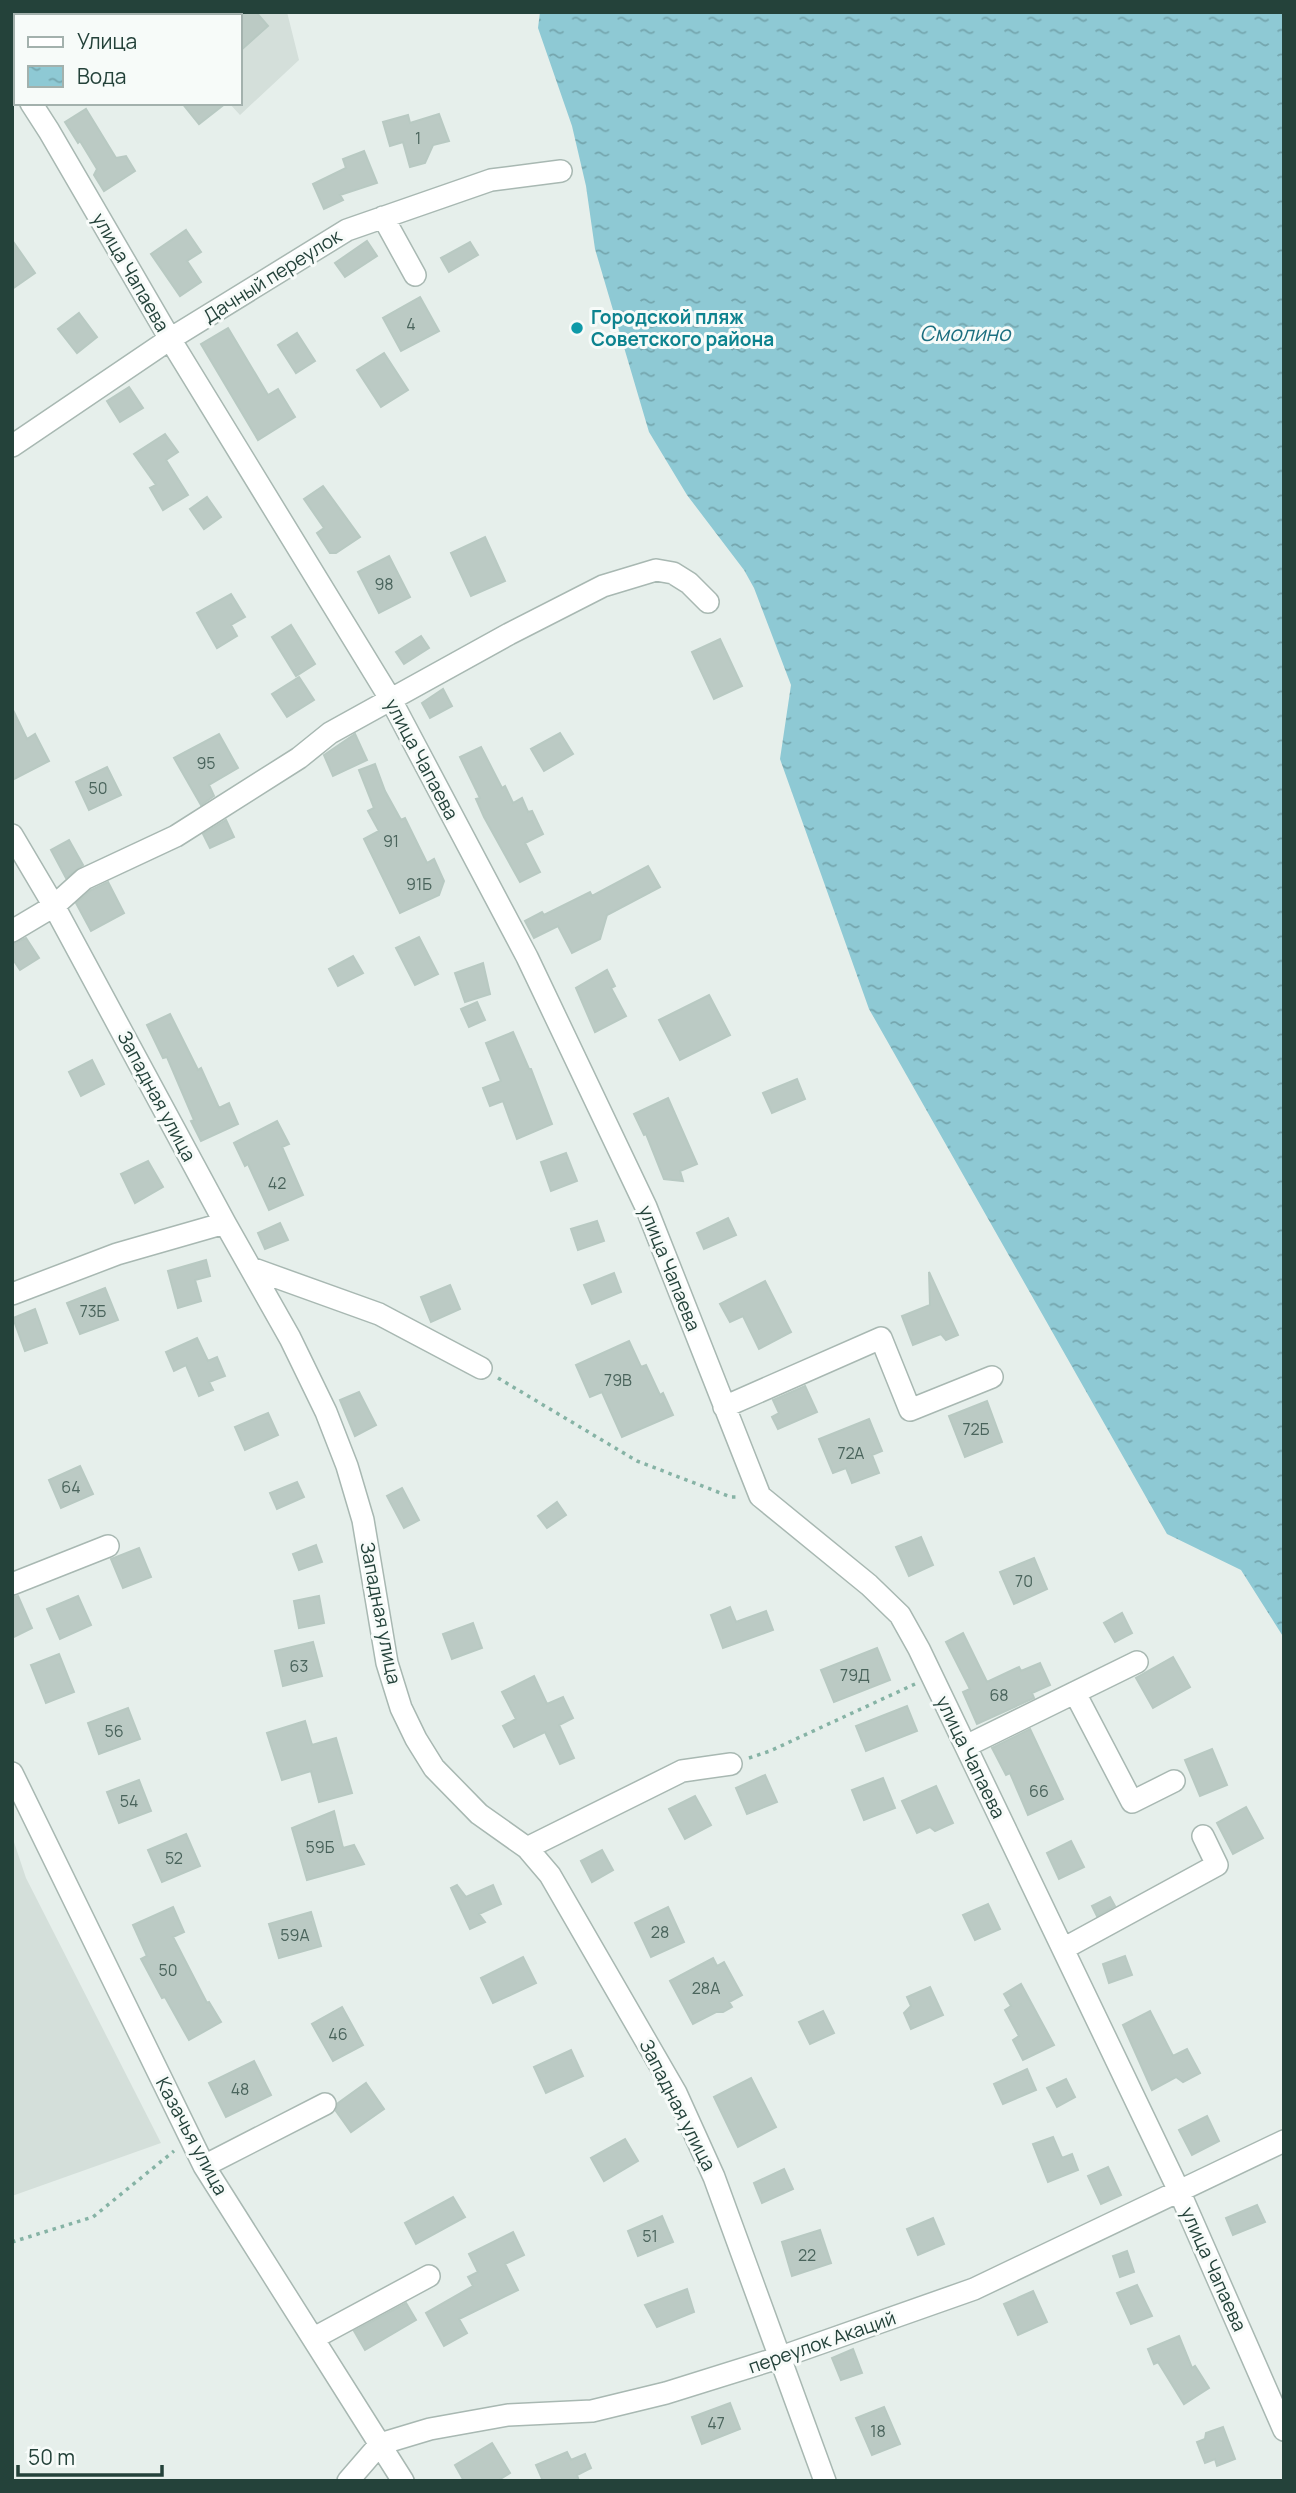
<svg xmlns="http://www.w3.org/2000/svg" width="1296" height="2493" viewBox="0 0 1296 2493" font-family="Manrope,sans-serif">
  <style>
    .built { fill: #d4dfda }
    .water { fill: url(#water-ripples) }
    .building { fill: #bbcac4; stroke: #b8c9c2; stroke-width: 2 }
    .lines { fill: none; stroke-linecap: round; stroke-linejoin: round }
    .minor-casing { stroke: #a8b8b2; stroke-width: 24 }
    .path { stroke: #86b3a5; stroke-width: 3.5; stroke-dasharray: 3.5 5; stroke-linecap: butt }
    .minor { stroke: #fff; stroke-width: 21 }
    .culture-dot { fill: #0f9aa8; stroke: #f7fbf9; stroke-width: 2.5 }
    .labels { text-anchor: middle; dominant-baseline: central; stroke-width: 6; stroke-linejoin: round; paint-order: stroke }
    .number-label { font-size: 16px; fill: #4a645c }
    .street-label { font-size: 19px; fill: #24423a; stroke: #f7fbf9 }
    .culture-label { font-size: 19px; font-weight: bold; fill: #0d838f; stroke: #f7fbf9; text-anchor: start }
    .water-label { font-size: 21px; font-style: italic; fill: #1c6f80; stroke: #f7fbf9 }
  </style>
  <defs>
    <pattern id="water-ripples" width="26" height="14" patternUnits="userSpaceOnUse" patternTransform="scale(1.75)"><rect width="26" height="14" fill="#8ec9d4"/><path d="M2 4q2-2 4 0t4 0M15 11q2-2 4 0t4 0" fill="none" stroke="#74a5ad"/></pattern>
  </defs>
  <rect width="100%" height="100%" fill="#e6efeb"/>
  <path class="built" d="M37,12H287L299,60L240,115L229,103H240V16H39Z
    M12,1836L26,1878L161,2143L12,2196Z"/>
  <path class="water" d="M540,12H1284V1638L1241,1570L1167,1534L869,1009L780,759L791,685L754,588L744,570L687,495L649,432L595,249L586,186L572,126L538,28Z"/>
  <path class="building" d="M240,12H256L268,26L240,51Z
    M182,103H226L199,124Z
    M86,109L116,158L126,156L135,171L104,191L94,175L97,169L80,141L78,143L65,122Z
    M439,114L449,141L433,145L425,163L410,167L403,142L390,146L383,122L408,115L410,123Z
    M364,151L377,183L340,195L343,200L324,209L313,184L346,168L343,159Z
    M186,230L201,252L187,261L201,282L180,296L151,254Z
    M12,240L35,273L12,289Z
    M367,241L377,256L345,277L335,263Z
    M470,242L478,255L449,272L441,258Z
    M420,297L439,331L401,351L383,318Z
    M79,313L97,337L77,353L58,329Z
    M228,328L268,395L278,389L295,417L258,440L201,344Z
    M297,333L315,361L296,373L278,345Z
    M384,353L408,390L381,407L357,370Z
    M129,387L143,408L120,422L107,401Z
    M165,434L178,452L166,460L188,495L163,510L150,488L156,485L134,454Z
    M323,486L360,537L336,553H330L317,533L324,528L304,499Z
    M207,497L221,517L204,529L190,509Z
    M485,537L505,581L471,596L451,553Z
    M389,556L410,597L379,613L358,572Z
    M231,594L245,617L231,625L237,636L217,648L197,613Z
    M291,625L315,664L296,676L272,637Z
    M421,636L429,648L404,664L396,652Z
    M720,639L742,686L714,699L692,652Z
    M299,677L314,700L287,717L272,694Z
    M443,689L452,706L430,718L422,703Z
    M12,708L27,739L35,734L49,761L12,780Z
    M560,733L573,754L544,771L531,749Z
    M219,734L238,768L209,785L214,796L201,805L174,758Z
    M355,734L367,760L333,776L324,755Z
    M481,747L502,788L505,786L513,803L522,798L528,812L532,811L543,834L525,843L540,872L520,882L484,817L476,799L480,798L460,757Z
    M375,764L385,791L401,820L405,818L427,863L434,859L444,881L439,895L400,913L364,839L379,831L368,811L374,808L359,770Z
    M107,767L121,795L89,810L76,782Z
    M226,820L234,837L210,848L203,834Z
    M69,840L83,865L66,878L51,850Z
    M648,866L660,887L607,915L600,939L572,953L558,926L534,938L525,921L542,912L544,915L590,892L592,896Z
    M108,882L124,913L91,931L76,903L91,890Z
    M419,937L438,974L415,985L396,948Z
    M26,938L39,958L20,970L12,958V944Z
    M353,956L363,973L338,986L329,969Z
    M483,963L490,994L465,1002L455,973Z
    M607,970L615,986L611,988L626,1016L595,1032L576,988Z
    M709,995L730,1035L680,1060L659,1020Z
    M477,1002L485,1020L469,1027L461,1009Z
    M170,1014L198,1070L201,1068L219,1108L229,1103L238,1124L201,1141L191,1121L194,1120L167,1057L163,1058L147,1025Z
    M513,1032L529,1069H531L552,1124L517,1139L503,1101L490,1106L483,1088L501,1081L486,1043Z
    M92,1060L104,1084L81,1096L69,1072Z
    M797,1079L805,1099L772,1113L763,1093Z
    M668,1098L697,1164L680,1171L683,1181L664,1179L646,1134L644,1135L634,1114Z
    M277,1121L289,1144L282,1147L303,1195L269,1210L248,1164L245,1166L234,1143Z
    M566,1153L577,1181L551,1191L541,1162Z
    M148,1161L163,1187L135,1203L121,1174Z
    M728,1218L736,1235L704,1249L697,1233Z
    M597,1221L604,1241L578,1250L571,1229Z
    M280,1223L288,1240L265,1249L258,1233Z
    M206,1260L210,1276L195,1280L201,1301L178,1308L168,1271Z
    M929,1272L958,1335L946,1340L941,1334L913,1345L902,1316L930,1305Z
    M614,1273L621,1292L592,1304L584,1285Z
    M765,1281L791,1332L759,1349L743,1316L730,1322L720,1304Z
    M450,1285L460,1309L431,1322L421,1297Z
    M105,1288L118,1320L80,1334L67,1303Z
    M35,1309L47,1343L25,1351L13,1318Z
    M197,1338L208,1361L217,1357L225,1376L209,1382L213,1390L199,1396L186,1365L174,1371L166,1352Z
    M629,1341L641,1367L646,1365L660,1395L663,1393L673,1415L622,1437L602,1392L590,1397L576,1365Z
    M805,1386L817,1412L778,1429L772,1417L779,1413L773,1400Z
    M359,1392L376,1425L355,1436L340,1400Z
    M987,1401L1002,1442L965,1457L949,1416Z
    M268,1413L278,1435L245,1450L235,1427Z
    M869,1419L882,1451L872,1455L879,1473L852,1483L846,1468L833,1473L819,1439Z
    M80,1466L93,1494L61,1508L49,1480Z
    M297,1482L304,1497L277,1509L270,1493Z
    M402,1488L419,1520L404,1528L387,1496Z
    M557,1502L566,1515L547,1528L538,1516Z
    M921,1537L933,1565L909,1576L896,1547Z
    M316,1545L322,1562L299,1570L293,1554Z
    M139,1548L151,1577L123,1588L111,1559Z
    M1034,1558L1047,1589L1014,1604L1000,1572Z
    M18,1596L32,1628L12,1638V1597Z
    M78,1596L91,1625L60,1639L47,1609Z
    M319,1596L324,1623L299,1628L294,1601Z
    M730,1607L736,1622L766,1611L773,1630L723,1648L711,1615Z
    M1122,1613L1132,1633L1115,1642L1104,1623Z
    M473,1623L482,1648L452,1659L443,1634Z
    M963,1633L987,1682L1019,1667L1021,1671L1040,1663L1050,1685L1032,1693L1034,1698L977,1724L963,1692L970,1689L946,1642Z
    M313,1642L322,1676L283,1686L275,1651Z
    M877,1648L890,1680L834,1702L821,1670Z
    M59,1654L74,1692L46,1703L31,1665Z
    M1173,1657L1190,1687L1153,1708L1136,1678Z
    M534,1676L547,1704L563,1697L573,1718L559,1725L574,1758L560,1764L545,1732L514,1747L503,1726L516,1719L502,1692Z
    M907,1706L917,1731L866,1751L856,1726Z
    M128,1708L140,1739L99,1754L88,1723Z
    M305,1721L312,1745L336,1738L352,1793L319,1802L311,1771L282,1780L267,1733Z
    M1030,1729L1063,1799L1028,1815L1010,1773L1006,1775L992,1748Z
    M1212,1749L1227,1785L1200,1796L1185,1760Z
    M765,1775L777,1802L747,1814L736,1788Z
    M883,1778L895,1808L864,1820L852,1790Z
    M139,1780L151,1811L119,1823L107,1792Z
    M936,1786L953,1823L935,1831L930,1827L917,1833L902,1801Z
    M695,1796L711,1825L685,1839L669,1809Z
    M1246,1807L1263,1838L1233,1854L1217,1823Z
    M334,1811L343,1848L354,1845L364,1864L307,1880L292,1828Z
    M186,1834L200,1866L162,1882L148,1850Z
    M1071,1841L1084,1867L1059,1879L1047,1853Z
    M602,1850L613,1870L592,1882L581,1861Z
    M457,1885L466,1897L493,1885L501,1904L479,1914L485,1922L470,1929L451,1888Z
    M1110,1897L1115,1906L1097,1916L1092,1906Z
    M988,1904L1000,1929L975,1940L963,1915Z
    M173,1907L184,1932L173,1937L207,2003L209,2002L221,2022L189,2040L165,1997L162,1998L141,1959L147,1956L133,1925Z
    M668,1907L684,1942L651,1957L635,1923Z
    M311,1912L321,1946L279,1958L269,1924Z
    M1125,1956L1132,1975L1109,1983L1103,1964Z
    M523,1957L536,1983L493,2003L481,1978Z
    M713,1958L717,1966L724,1962L742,1995L729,2002L732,2007L723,2012H716L693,2024L670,1981Z
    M1021,1984L1054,2045L1023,2060L1013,2040L1019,2036L1005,2010L1011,2006L1004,1994Z
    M930,1987L943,2015L911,2029L904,2013L911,2006L907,1997Z
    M342,2007L363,2045L333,2061L312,2024Z
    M823,2011L834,2033L810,2044L799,2022Z
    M1150,2011L1173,2056L1187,2049L1200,2073L1183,2082L1176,2077L1152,2090L1123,2025Z
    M571,2050L583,2076L546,2093L534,2067Z
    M254,2061L271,2095L226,2117L209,2083Z
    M1027,2069L1036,2090L1003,2104L994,2084Z
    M751,2078L776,2127L738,2147L714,2097Z
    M1066,2079L1075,2097L1057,2107L1047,2088Z
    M366,2083L384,2109L351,2132L336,2111L338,2103Z
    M1207,2116L1219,2141L1192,2155L1179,2130Z
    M1053,2137L1062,2158L1072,2154L1078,2170L1048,2182L1033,2144Z
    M625,2139L638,2161L604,2181L591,2158Z
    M1108,2167L1121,2195L1101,2204L1088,2176Z
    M784,2169L793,2189L762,2203L754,2183Z
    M453,2197L465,2217L416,2244L405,2223Z
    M1257,2205L1265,2222L1233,2235L1226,2218Z
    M662,2216L673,2242L638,2256L628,2231Z
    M933,2218L944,2244L918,2255L907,2229Z
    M820,2230L831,2263L792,2276L782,2242Z
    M513,2232L524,2255L505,2264L518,2290L459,2319L467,2333L444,2346L426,2313L473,2286L468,2277L478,2272L469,2254Z
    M1127,2251L1134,2272L1120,2277L1113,2256Z
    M1137,2285L1152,2316L1131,2324L1117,2293Z
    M687,2289L694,2312L657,2327L645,2305Z
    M1033,2291L1047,2322L1018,2335L1004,2304Z
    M406,2303L416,2320L365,2350L354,2331Z
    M1179,2336L1192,2368L1195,2366L1209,2388L1184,2404L1158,2362L1154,2364L1148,2349Z
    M853,2349L862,2373L841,2380L832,2358Z
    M730,2403L740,2429L702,2444L692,2417Z
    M884,2407L900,2444L872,2455L856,2418Z
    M1223,2427L1235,2459L1217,2466L1215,2459L1205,2463L1197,2442L1205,2439L1206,2433Z
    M492,2443L510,2473L497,2481H464L455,2465Z
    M567,2452L571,2460L585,2454L591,2468L577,2475L579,2481H543L536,2465Z"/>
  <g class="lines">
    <g class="minor-casing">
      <path id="minor" d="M118,16L124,12
        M12,77L16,82
        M31,103L49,131L170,339L391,700L527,957L646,1207L760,1496L869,1585L900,1615L919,1649L1180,2193L1284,2430
        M383,217L415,275
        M12,446L170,339L347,230L491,180L561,171
        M12,835L54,906L225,1223L290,1338L326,1412L347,1466L363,1520L387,1663L401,1708L416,1739L434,1768L479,1814L527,1848L550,1875L676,2093L714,2177L825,2481
        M12,931L54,906L84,879L176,836L299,758L330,733L509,634L603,586L656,570L673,573L689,583L708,602
        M251,1268L379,1314L481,1368
        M12,1294L117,1254L225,1223
        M724,1407L881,1338L910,1410L992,1377
        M12,1584L108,1546
        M1075,1693L1132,1802L1174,1781
        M966,1746L1137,1662
        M12,1773L204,2166L403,2481
        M527,1848L682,1771L731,1764
        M1063,1949L1217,1865L1203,1836
        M204,2166L325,2104
        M314,2338L429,2276
        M348,2481L380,2444L430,2429L508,2415L592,2411L666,2393L778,2358L974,2289L1284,2141"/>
    </g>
    <path class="path" d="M498,1378L637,1461L731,1497H740
      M749,1758L770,1751L915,1684
      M12,2242L93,2217L174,2151"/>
    <use href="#minor" class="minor"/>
  </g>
  <circle class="culture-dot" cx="577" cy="328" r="7"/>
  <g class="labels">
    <g class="number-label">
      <text x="418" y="138">1</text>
      <text x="411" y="324">4</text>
      <text x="384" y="584">98</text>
      <text x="206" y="763">95</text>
      <text x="98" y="788">50</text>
      <text x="391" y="841">91</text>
      <text x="419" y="884">91Б</text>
      <text x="277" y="1183">42</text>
      <text x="93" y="1311">73Б</text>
      <text x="618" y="1380">79В</text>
      <text x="976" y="1429">72Б</text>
      <text x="851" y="1453">72А</text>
      <text x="71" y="1487">64</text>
      <text x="1024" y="1581">70</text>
      <text x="299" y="1666">63</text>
      <text x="855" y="1675">79Д</text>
      <text x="999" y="1695">68</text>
      <text x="114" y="1731">56</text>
      <text x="1039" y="1791">66</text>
      <text x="129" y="1801">54</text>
      <text x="320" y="1847">59Б</text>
      <text x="174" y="1858">52</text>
      <text x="660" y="1932">28</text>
      <text x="295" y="1935">59А</text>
      <text x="168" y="1970">50</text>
      <text x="706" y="1988">28А</text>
      <text x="338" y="2034">46</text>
      <text x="240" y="2089">48</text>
      <text x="650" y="2236">51</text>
      <text x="807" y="2255">22</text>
      <text x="716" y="2423">47</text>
      <text x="878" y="2431">18</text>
    </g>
    <g class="street-label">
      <text transform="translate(131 272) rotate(60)">улица Чапаева</text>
      <text transform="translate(272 276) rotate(-32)">Дачный переулок</text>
      <text transform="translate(422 759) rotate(62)">улица Чапаева</text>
      <text transform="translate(157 1096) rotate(62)">Западная улица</text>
      <text transform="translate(670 1268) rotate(68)">улица Чапаева</text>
      <text transform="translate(381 1613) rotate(79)">Западная улица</text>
      <text transform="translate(971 1757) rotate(64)">улица Чапаева</text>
      <text transform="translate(678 2105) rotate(63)">Западная улица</text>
      <text transform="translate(192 2136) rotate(62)">Казачья улица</text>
      <text transform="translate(1214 2269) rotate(66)">улица Чапаева</text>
      <text transform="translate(822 2342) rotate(-19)">переулок Акаций</text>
    </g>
    <g class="culture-label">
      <text x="591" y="317">Городской пляж<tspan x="591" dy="22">Советского района</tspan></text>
    </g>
    <g class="water-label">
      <text x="965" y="333">Смолино</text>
    </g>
  </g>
  <rect width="1296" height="2493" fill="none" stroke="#24423a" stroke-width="28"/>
  <rect x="14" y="14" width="228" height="91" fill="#f7fbf9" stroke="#a3b1ad" stroke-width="2"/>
  <rect x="28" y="37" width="35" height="10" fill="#ffffff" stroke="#a3b1ad" stroke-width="2"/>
  <text x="77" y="49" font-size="21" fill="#24423a">Улица</text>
  <rect x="28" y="66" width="35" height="21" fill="url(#water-ripples)" stroke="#a3b1ad" stroke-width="2"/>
  <text x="77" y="84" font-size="21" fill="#24423a">Вода</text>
  <path d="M18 2465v10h144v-10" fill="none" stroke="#24423a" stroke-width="3.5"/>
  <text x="28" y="2465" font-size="21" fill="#24423a" stroke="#f7fbf9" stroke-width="5" paint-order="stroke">50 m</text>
</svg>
